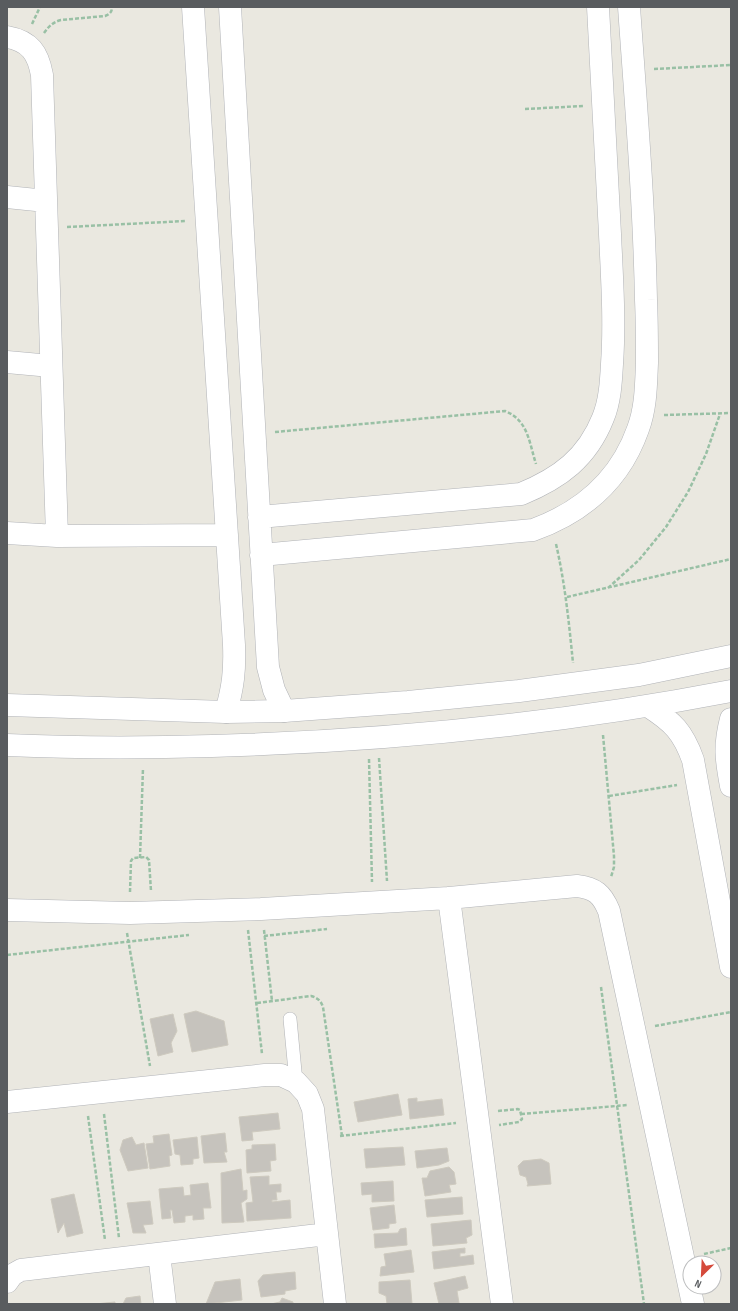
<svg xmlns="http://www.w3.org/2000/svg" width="738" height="1311" viewBox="0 0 738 1311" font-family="'Sofia Sans Condensed',sans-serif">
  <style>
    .building { fill: #c6c3bd; stroke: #cecabf }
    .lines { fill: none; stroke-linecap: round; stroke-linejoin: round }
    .service-casing { stroke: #b1b3b7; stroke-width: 14 }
    .minor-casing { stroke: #b1b3b7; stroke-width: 23 }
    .tertiary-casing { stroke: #b1b3b7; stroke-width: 23 }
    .path { stroke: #99c0a5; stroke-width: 2.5; stroke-dasharray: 4 2; stroke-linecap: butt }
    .service { stroke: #fff; stroke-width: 13 }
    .minor { stroke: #fff; stroke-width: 22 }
    .tertiary { stroke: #fff; stroke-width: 22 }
  </style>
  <rect width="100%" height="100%" fill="#eae8e0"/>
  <path class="building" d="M196,1011L224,1021L228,1045L192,1052L184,1014Z
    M173,1014L177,1031L171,1043L173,1052L158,1056L150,1019Z
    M398,1094L402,1115L358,1122L354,1102Z
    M417,1098V1102L442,1099L444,1115L410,1119L408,1099Z
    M278,1113L280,1129L252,1132L253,1140L242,1141L239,1117Z
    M225,1133L227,1152H224L227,1162L204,1163L201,1136Z
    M169,1134L172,1155L169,1156L170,1166L150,1169L146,1144L154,1143L153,1136Z
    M132,1137L136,1145L144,1143L148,1168L128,1171L120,1150L123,1140Z
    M197,1137L199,1158L193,1159V1164L181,1165L180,1155L175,1154L173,1140Z
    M275,1144L276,1160L270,1161L271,1171L247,1173L246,1150L252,1149V1145Z
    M403,1147L405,1165L366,1168L364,1149Z
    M447,1148L449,1161L439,1165L417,1168L415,1151Z
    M541,1159L549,1163L551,1184L527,1186L528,1184L526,1177L520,1175L518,1166L523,1161Z
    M449,1167L454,1172L456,1184L449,1185L451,1192L425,1196L422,1178H427L430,1171Z
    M241,1169L243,1191L247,1190V1199L241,1203L244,1222L222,1223L221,1173Z
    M269,1176V1185L281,1184V1192H276L277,1200H272V1202L290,1200L291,1218L247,1221L246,1203L253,1202L250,1177Z
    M393,1181L394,1201L372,1202V1194L362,1195L361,1183Z
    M208,1183L211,1208H203L204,1219L193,1220V1215L185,1216V1222L174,1223L172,1210H170L171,1218L162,1219L159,1189L183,1187L184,1196L191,1195L190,1185Z
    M74,1194L83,1233L67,1237L64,1223L58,1233L51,1199Z
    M462,1197L463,1214L427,1217L425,1200Z
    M150,1201L153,1224L143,1225L146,1233H133L127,1203Z
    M394,1205L396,1223L389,1224V1228L373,1230L370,1208Z
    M471,1220L472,1235L466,1238L467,1243L433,1246L431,1224Z
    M406,1228L407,1245L375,1248L374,1234L398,1233L400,1229Z
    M465,1248V1253H460V1257L473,1255L474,1264L434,1269L432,1252Z
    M411,1250L414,1272L380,1276L381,1267L386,1266L384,1254Z
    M295,1272L296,1289L285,1291V1294L261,1297L258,1281L263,1275Z
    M465,1276L468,1288L457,1291L459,1303L439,1304L434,1283Z
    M240,1279L242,1300L206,1304L215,1282Z
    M410,1280L412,1304H387L386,1296L379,1293V1282Z
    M140,1296L141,1304H123L126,1298Z
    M282,1298L293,1302V1304H271L280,1302Z
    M115,1302V1304H95Z"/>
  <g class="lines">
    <g class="service-casing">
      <path id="service" d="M290,1019L296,1082"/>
    </g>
    <g class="minor-casing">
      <path id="minor" d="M193,7L234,645C235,671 233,687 226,712
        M230,7L268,667L274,690L284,711
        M7,37C30,41 38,53 42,75L57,536
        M7,197L46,201
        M7,362L51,366
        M259,517L521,494C560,478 587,458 603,418C610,401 611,382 612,364C615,321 612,278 610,234C606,158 602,83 598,7
        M7,533L57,536L227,535
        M261,555L533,530C583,512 620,480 638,429C646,408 646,385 647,363C647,342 647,321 646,300C644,202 636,105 629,7
        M449,898L502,1304
        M7,910L130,913L261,909L449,898L577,886C595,888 602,894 609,911L693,1304
        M7,1102L265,1075H281L296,1082L307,1094L313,1109L335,1304
        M159,1254L165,1304
        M7,1282L12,1275L21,1270L327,1234"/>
    </g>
    <g class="tertiary-casing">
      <path id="tertiary" d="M7,705L226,712L284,711L408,702L519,691L639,675L731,656
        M648,706C673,722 683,732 693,760L731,967
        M731,719C724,746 726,759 731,786
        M7,745C75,748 144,748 212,746C386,741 560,724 731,691"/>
    </g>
    <path class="path" d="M32,24L40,7
      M44,33C49,26 53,22 61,20L105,16C110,14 112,12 112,7
      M654,69L731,65
      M525,109L583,106
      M67,227L186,221
      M664,415L731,413
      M275,432L505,411C528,420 529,442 536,464
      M556,544C565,583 569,623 573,663
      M608,588L639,560L666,527L688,492L706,454L720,414
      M567,597L731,559
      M603,735L614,856V867L611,877
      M379,758L387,881
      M369,759L372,882
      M609,796L677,785
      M140,858L143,768
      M130,892L131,861L133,858L146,857L149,860L151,891
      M248,930L262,1054
      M264,930L272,1001
      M127,933L150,1066
      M264,936L327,929
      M7,955L189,935
      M601,987L644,1304
      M257,1003L311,996C318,998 321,1001 323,1007L342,1136
      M655,1026L731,1012
      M498,1111L518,1109L520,1110L522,1119L519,1122L499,1125
      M104,1114L119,1238
      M521,1114L628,1105
      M88,1116L105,1240
      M340,1136L456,1123
      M704,1254L731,1248"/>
    <use href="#service" class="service"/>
    <use href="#minor" class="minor"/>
    <use href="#tertiary" class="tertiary"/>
  </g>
  <rect width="738" height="1311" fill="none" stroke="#595c5f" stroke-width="16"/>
  <g transform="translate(702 1275) rotate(204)"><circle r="19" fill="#ffffff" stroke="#bdbebf"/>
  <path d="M0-3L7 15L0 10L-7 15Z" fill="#d54a3b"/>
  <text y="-6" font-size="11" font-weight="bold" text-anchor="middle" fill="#595c5f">N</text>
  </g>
</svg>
